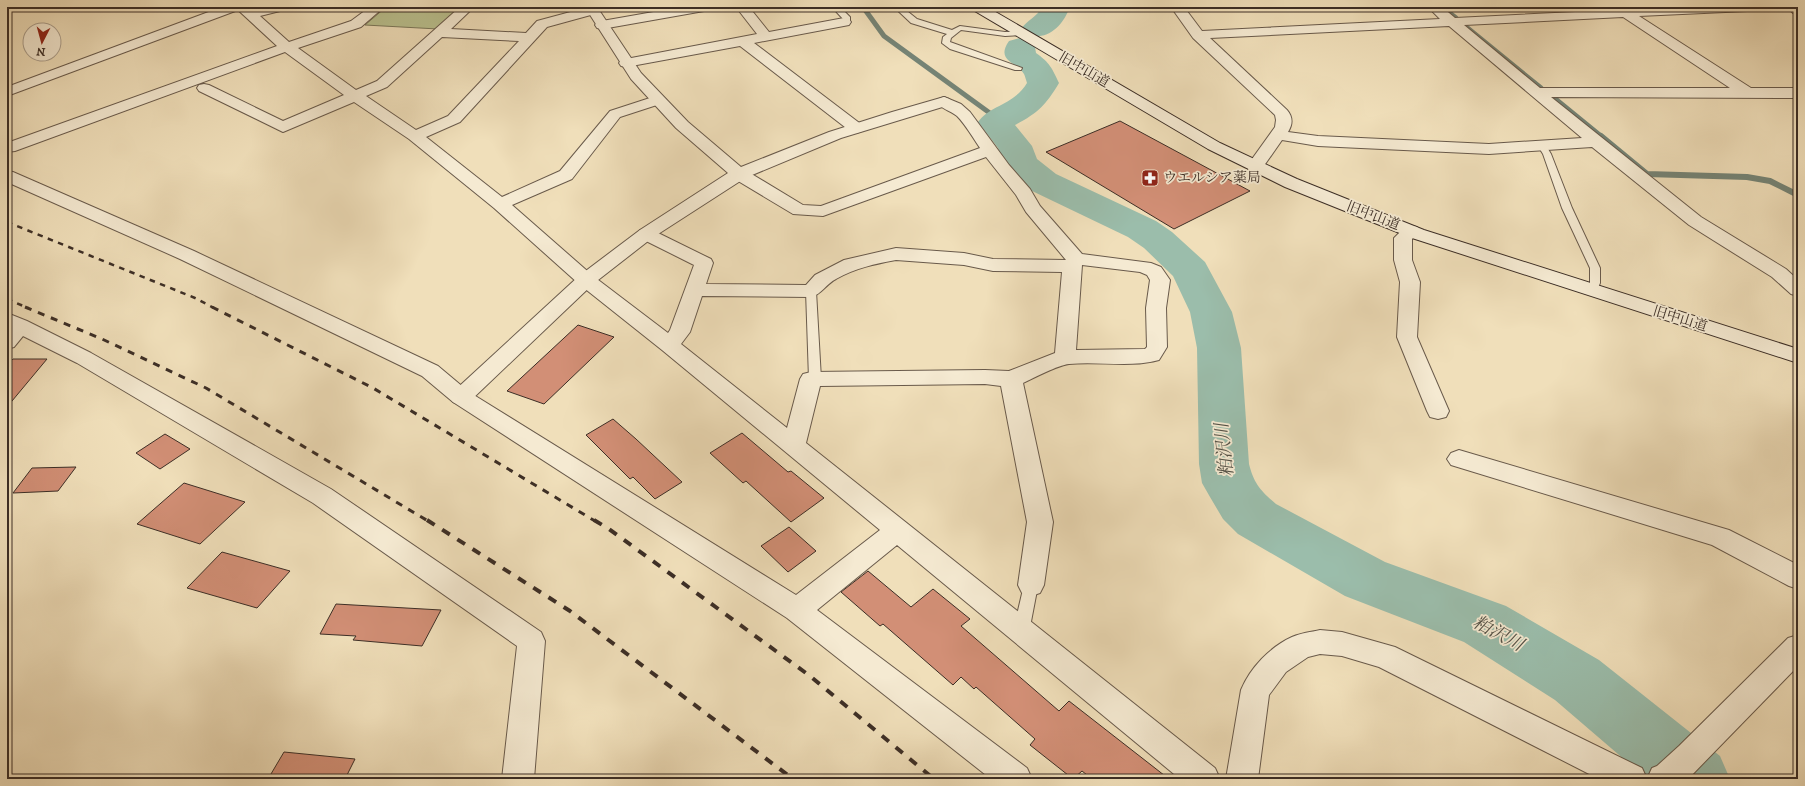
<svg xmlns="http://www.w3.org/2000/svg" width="1805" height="786" viewBox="0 0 1805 786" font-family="'IM FELL DW Pica','Noto Serif JP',serif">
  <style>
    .green { fill: #bac18f; stroke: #7b785a }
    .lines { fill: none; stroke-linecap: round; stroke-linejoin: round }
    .stream-far1 { stroke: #758476; stroke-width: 5 }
    .stream { stroke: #758476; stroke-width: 6 }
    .river { fill: #9bbdab; fill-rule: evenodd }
    .building { fill: #d28f76; stroke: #3c2e26 }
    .service-casing { stroke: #695a4b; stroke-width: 2 }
    .minor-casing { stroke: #695a4b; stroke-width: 2 }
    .tertiary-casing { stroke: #695a4b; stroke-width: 2 }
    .secondary-casing { stroke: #3c2e26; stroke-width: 2 }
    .service { fill: #f5ead2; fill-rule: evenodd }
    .minor { fill: #f5ead2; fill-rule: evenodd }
    .tertiary { fill: #f5ead2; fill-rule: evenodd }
    .secondary { fill: #f5ead2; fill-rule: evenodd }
    .rail-far2 { stroke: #3c2e26; stroke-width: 2.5; stroke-dasharray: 5.5 5.5; stroke-linecap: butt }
    .rail-far1 { stroke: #3c2e26; stroke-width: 3; stroke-dasharray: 7 7; stroke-linecap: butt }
    .rail { stroke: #3c2e26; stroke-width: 4; stroke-dasharray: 9 9; stroke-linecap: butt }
    .labels { text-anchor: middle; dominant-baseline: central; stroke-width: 3.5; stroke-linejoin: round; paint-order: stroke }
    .far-street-label { font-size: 14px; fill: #3c2e26; stroke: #f5ead2 }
    .far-poi-label { font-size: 14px; fill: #3c2e26; stroke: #f5ead2; text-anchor: start }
    .water-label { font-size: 18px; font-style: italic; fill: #545247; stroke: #f5ead2 }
  </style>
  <rect width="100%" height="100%" fill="#f0dfba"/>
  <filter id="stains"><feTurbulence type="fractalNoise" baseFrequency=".005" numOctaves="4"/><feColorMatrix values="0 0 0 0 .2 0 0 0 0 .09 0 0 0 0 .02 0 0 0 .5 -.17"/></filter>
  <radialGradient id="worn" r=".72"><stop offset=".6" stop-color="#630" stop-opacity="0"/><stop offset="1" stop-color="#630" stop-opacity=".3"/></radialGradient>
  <path class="green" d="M386,7H462L438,29L365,25Z"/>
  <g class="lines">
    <path class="stream-far1" d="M863,7L884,36L998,119
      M1442,7L1456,18
      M1465,26L1541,88
      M1553,97L1602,137"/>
    <path class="stream" d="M1601,136L1647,174L1747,177L1770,181L1798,195"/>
    <path class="river" d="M1042,7H1070C1062,27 1048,41 1025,35L1021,29C1027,20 1037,17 1042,7Z
      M1020,38L1031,41L1035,47L1036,53C1050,63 1052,68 1059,83C1046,105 1038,113 1015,125L1032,146L1037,159L1056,174L1156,221L1172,232L1205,262L1232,312L1241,348L1249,464C1254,484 1261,491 1276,504L1385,562L1506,606L1599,660L1720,756L1730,779H1647L1555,700L1464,642L1345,596L1238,534L1223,519L1210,497L1202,483L1199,464L1197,348L1190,312L1173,276L1144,248L1128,237L1030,190L1008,172L1003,164L998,148L978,122C990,105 1014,105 1027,83C1026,80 1025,76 1024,74C1017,62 995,61 1009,41Z"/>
  </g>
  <path class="building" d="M1120,121L1250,191L1174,229L1046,152Z
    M578,325L614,337L544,404L507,391Z
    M13,359H47L7,407V365Z
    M613,419L636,439L682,482L655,499L633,477L630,479L586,435Z
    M742,433L788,472L791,471L824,498L791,522L746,481L743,483L710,453Z
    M165,434L190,449L160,469L136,453Z
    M76,467L58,491L13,493L32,468Z
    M184,483L245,502L200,544L137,524Z
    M789,527L816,551L788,572L761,546Z
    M222,552L290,571L257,608L187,588Z
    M868,571L911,607L933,589L970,619L961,626L1059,711L1069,701L1169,779H1092L1082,771L1073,779L1030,745L1035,739L976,687L974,689L961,677L953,685L883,624L880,626L841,592Z
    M336,604L441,610L422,646L353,640L356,636L320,634Z
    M284,752L355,759L345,779H268Z"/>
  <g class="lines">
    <g class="service-casing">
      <path id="service" d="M832,7H840L850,17V21L847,24H841L840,22L843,19Z
        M894,7H902L917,19L952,30L960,26L1005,32L1024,31V35L1005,36L961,30L951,38L950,42L1022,68L1021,70H1015L950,49L942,43L943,37L947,34L911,23Z
        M1542,143L1545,144L1551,154L1572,208L1600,268V283L1596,293L1592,294L1587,291L1590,283V268L1562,208L1543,154L1538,146Z
        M811,288L816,291L821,379L819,382H811L809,379L806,291Z
        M1031,579L1036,581L1038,585L1029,632L1026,637L1021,639L1016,637L1013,632L1024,585L1026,581Z"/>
    </g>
    <g class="minor-casing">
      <path id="minor" d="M222,7H250L253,10L263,7H285L284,10L260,16L289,42L351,21L370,7H384L361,27L298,48L356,90L377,81L460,7H474L451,29L526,33L537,21L589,7H598L600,10L598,13L547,27L460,122L426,137L502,197L560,171L610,111L653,97L658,95L663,97L666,100L663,103L620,117L572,179L512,205L593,276L668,333L670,330L694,265L640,238L637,234L640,230L646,229L652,230L711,259L713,263L706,284L806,285L815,275L844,260L896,248L964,253L993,259L1066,260L1026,212L1016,195L986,157L823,216L793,214L733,178L731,174L733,170L739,169L745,170L803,205L821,206L980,148C973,138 966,125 957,116C951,111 940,108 936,102L939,99L944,97L949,99L961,104L970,112L1009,165L1030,189L1040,206L1082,254L1151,263L1161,267L1170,280L1166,308L1167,347L1159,360C1130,368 1099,361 1069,364C1058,365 1034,378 1023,383L1053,522L1044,585L1040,593L1031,596L1022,593L1018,585L1027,522L1001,386L985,384L820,386L806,443L1215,768L1220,779H1180L897,545L817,610L1027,768L1032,779H991L787,618L453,402L422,376L180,259L7,182V171L13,172L194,251L438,366L469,392L796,595L880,530L662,350L579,284L494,208L409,139L354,102L283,132L199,91L197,88L199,85L204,84L209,85L283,121L344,95L285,52L15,151L7,152V143L277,46L238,10L7,96V87ZM442,37L519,41L448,116L416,130L366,96L387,87ZM896,260L964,265L993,271L1062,272L1055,353L1009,371L985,370L811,372L803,374L800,379L787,428L681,344L690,332L702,296L811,297C822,294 826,284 836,279C855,268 875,264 896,260ZM1082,265L1140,272L1147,275L1150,280L1146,308L1147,347L1145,349L1076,350Z
        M682,7H710L709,10L704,11L602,29L597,28L595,25L597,22L602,21Z
        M736,7H749L769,32L844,18L849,19L851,22L849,25L754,43L862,125L864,128L862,131L856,133L850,131L740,46L626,67L621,66L619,63L621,60L626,59L757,34Z
        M1171,7H1184L1202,31L1440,19L1428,7H1442L1455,18L1616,10L1622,7L1628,9L1670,7H1753L1752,10L1747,11L1639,16L1751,88H1798V98L1551,97L1701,217L1786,269L1798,280V296L1791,294L1772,277L1689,225L1592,147L1489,154L1318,146L1282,140L1261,170L1255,171L1249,170L1247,166L1275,127L1276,120L1275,115L1193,38ZM1623,17L1730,88H1540L1464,25ZM1449,26L1582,138L1489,144L1318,136L1288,132C1293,124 1293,117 1287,110L1210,38Z
        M1787,7H1798V14L1793,13Z
        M1411,226L1417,227L1420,231L1412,239V260L1420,282L1417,337L1449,411L1446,417L1438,419L1430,417L1427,411L1397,337L1400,282L1394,260V238L1405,227Z
        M7,313L27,321L91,353L331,489L541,632L545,641L534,779H502L517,646L313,503L77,363L23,336L14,347L7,349Z
        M1459,450L1729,530L1798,565V589L1789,586L1712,545L1451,465L1447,459L1451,453Z
        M1320,630L1342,632L1395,647L1642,768L1647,779H1599L1379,667L1342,656L1320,654L1308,657L1286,672L1269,695L1258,779H1226L1241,690C1250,668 1270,647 1292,637C1301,633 1311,632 1320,630Z
        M1798,635V666L1688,779H1647L1652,768L1657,766L1679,746L1788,638Z"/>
    </g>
    <g class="tertiary-casing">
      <path id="tertiary" d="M585,7H597L641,73L688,122L741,167L829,132L892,112L944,97L949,99L952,102L949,105L841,138L745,178L652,238L593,284L469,402L461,405L453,402L450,397L453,392L579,276L640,230L728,173L676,128L631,79Z"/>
    </g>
    <g class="secondary-casing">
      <path id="secondary" d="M972,7H987L1220,143L1297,179L1424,230L1798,349V363L1412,238L1285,187L1208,149L973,10Z"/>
    </g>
    <use href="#service" class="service"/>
    <use href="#minor" class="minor"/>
    <use href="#tertiary" class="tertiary"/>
    <use href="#secondary" class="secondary"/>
    <path class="rail-far2" d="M7,222L195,298L214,308
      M7,299L28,308"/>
    <path class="rail-far1" d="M25,307L102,339L206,388L428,521
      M212,307L373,388L595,521"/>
    <path class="rail" d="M427,520L570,611L793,779
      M594,520L609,529L810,676L934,779"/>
  </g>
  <defs>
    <g id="pharmacy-square" transform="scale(0.9)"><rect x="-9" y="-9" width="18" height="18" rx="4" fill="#8f2418" stroke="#f5ead2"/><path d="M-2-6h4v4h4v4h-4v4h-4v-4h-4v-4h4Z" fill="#fff"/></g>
  </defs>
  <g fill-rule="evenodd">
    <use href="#pharmacy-square" x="1150" y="178"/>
  </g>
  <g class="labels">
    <g class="far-street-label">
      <text transform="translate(1084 70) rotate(30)">旧中山道</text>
      <text transform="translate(1373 216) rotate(21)">旧中山道</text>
      <text transform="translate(1680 319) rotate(17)">旧中山道</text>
    </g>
    <g class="far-poi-label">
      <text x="1163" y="178">ウエルシア薬局</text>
    </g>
    <g class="water-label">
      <text transform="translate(1225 450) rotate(-96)">粕沢川</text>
      <text transform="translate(1498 634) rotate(28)">粕沢川</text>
    </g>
  </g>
  <rect width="1805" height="786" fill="none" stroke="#f0dfba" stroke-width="24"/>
  <rect x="8" y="8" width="1789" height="770" fill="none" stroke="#3c2e26" stroke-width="2"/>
  <rect x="12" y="12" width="1781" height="762" fill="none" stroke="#3c2e26"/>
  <g transform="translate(42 42) rotate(186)"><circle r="19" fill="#f5ead2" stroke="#ab9f8d"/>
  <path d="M0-3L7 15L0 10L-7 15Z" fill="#8f2418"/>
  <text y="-6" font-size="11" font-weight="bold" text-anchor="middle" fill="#3c2e26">N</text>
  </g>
  <rect width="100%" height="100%" filter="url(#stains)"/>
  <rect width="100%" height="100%" fill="url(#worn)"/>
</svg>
